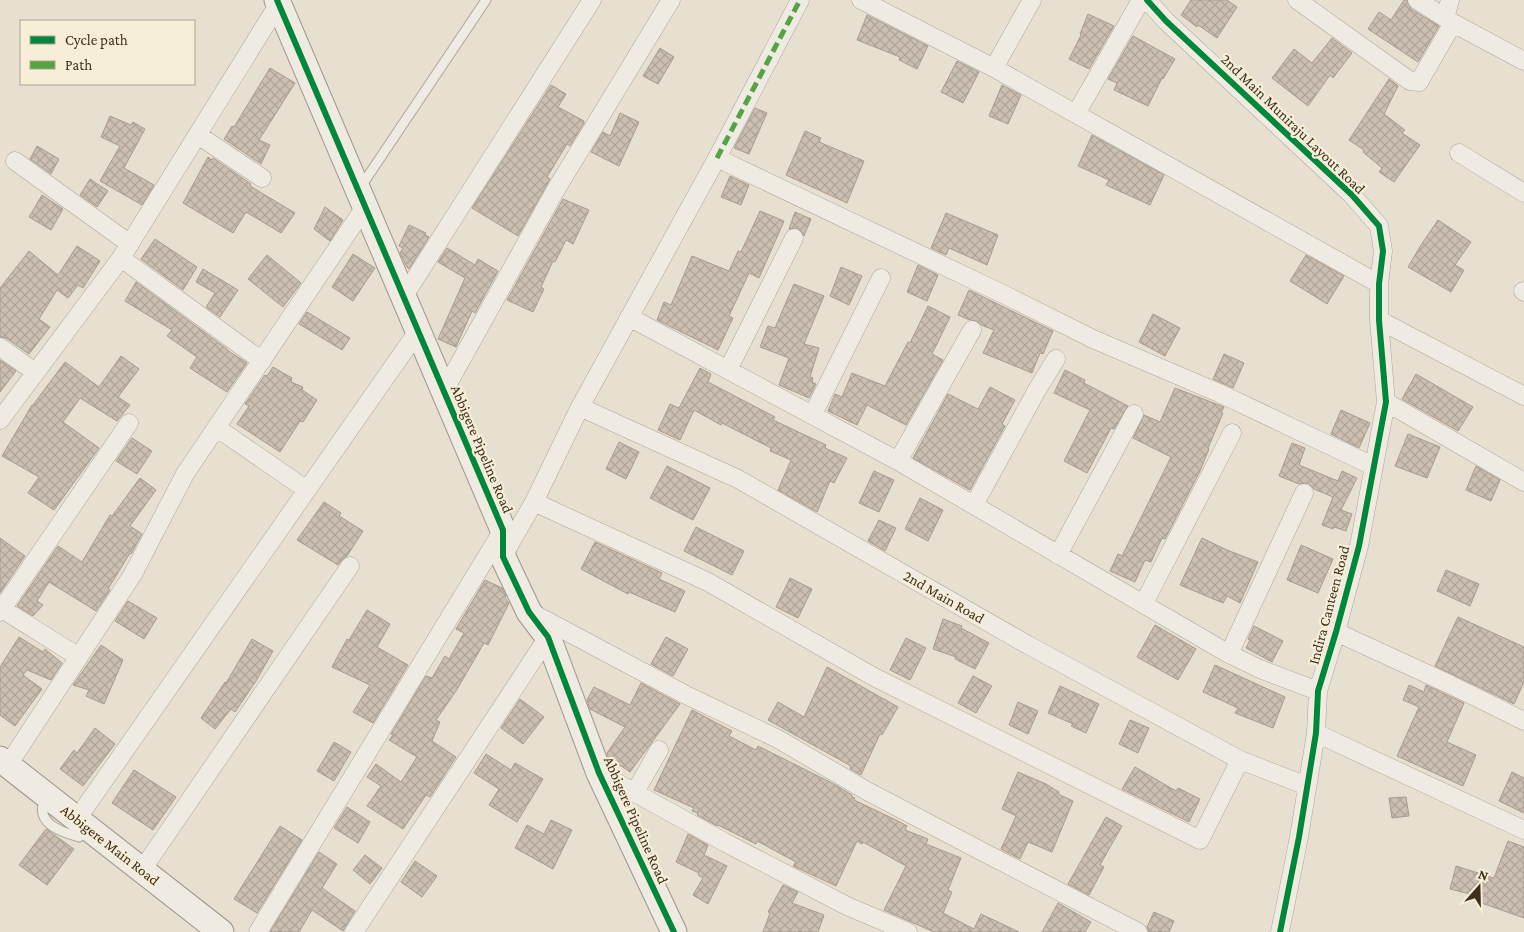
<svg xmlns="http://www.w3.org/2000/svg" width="1524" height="932" viewBox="0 0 1524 932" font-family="'Crimson Pro',serif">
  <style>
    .building { fill: url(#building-cross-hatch); stroke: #a89c90 }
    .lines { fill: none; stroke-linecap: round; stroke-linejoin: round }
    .lane-casing { stroke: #ada599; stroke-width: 11 }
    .street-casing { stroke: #ada599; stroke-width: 19 }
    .secondary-casing { stroke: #9c958a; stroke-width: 27 }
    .lane { stroke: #efebe3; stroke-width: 9 }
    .street { stroke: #efebe3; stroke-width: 18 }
    .secondary { stroke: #efebe3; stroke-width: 25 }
    .quiet { stroke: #54a441; stroke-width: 5; stroke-dasharray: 10 5; stroke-linecap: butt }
    .cycleway-casing { stroke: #f7eed8; stroke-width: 9 }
    .cycleway { stroke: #00873e; stroke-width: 6 }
    .labels { text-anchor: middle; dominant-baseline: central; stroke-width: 4.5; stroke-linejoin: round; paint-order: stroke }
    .street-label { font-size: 15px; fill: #3d2e20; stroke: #f7eed8 }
  </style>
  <defs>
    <pattern id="building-cross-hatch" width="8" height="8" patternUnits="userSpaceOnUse" patternTransform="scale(1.25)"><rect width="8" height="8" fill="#cbbfb2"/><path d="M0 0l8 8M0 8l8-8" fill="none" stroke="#afa499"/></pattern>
  </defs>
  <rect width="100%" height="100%" fill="#e7e0d1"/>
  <path class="building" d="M1191,0H1227L1237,7L1217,38L1198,25L1197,27L1181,15Z
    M1404,0H1407L1411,9L1439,26L1418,62L1368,29L1379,12L1391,20Z
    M1088,14L1114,26L1089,69L1069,59L1081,35L1080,34Z
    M867,15L928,46L917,69L899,60L900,57L857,40Z
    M1133,36L1175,59L1163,79L1162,78L1148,106L1114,90L1117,83L1108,79Z
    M1332,38L1352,53L1333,78L1330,75L1308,106L1272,78L1294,49L1312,63Z
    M660,48L674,57L658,84L643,76Z
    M957,61L979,72L963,103L941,92Z
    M270,68L295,83L259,140L270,145L261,164L224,139L232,126L234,127Z
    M1389,79L1398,86L1384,114L1405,130L1402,133L1420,145L1394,182L1379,172L1382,168L1363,152L1364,150L1349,140Z
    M551,85L566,94L558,107L584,121V123L570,146L567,144L547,177L550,179L518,236L472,208Z
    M1002,85L1021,95L1008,124L989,116Z
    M755,108L767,113L749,154L734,148Z
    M620,113L639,122L619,166L591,152L603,132L610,136Z
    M110,116L131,125L133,122L145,129L124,168L154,185L142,205L100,181L120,146L101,137Z
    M805,131L821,138L819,142L864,161L847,203L786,175Z
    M1092,135L1164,175L1150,205L1106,185L1109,180L1078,166Z
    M37,146L59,159L51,174L30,159Z
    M208,157L212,160L213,158L251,184L250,186L295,213L281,233L246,212L233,233L183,203Z
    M730,176L749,185L741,205L721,197Z
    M90,179L108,191L97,207L80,195Z
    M42,195L63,209L51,230L29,217Z
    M563,199L589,210L573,244L566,240L555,262L553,261L541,287L544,289L533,312L507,300Z
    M325,207L343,220L330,241L314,229Z
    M760,211L784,221L759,278L749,273L729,316L733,318L718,350L657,320L664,302L671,305L692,256L729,271L738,251L741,252Z
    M795,212L811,219L804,236L798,228L789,229Z
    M946,213L998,235L987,265L949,248L946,255L931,248Z
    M1438,220L1471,242L1455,265L1464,270L1451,292L1408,267L1421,245Z
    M409,225L426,233L425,235L429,237L409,269L407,267L400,253L403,248L399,246Z
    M155,239L197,267L183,290L141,259Z
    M77,246L100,261L83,288L78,285L68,298L57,290L39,319L50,327L29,354L6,338L0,337V288L29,251L58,275Z
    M447,248L475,265L478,259L498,271L475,313L472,311L456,347L438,339L465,278L438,262Z
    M353,254L375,268L353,301L332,287Z
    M267,255L301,283L283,307L248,279Z
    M1306,255L1344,276L1327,304L1290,281Z
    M918,265L938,275L927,301L907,292Z
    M841,267L862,276L849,305L830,296Z
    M203,269L238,290L220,317L206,307L215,293L196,282Z
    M136,282L227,349V350L247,363L227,392L190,368L197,357L167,336L172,330L125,301Z
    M794,284L824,296L804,344L819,348L810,377L813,378L812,382L816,384L809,398L779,385L789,358L760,347L768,326L775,328Z
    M969,290L1053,331L1043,354L1040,353L1032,373L983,353L994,330L981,325L977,321L970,320L958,315Z
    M928,306L950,317L932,354L943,360L906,425L867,405L857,425L828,411L835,394L842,397L852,373L885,386L908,342L910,343Z
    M307,312L350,338L342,350L299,324Z
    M1153,314L1180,328L1165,356L1139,342Z
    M1224,354L1244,363L1233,388L1213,379Z
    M121,356L139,369L118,397L130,405L117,421L80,398L63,422L99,448L54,510L28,493L39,477L2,456L32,405H33L65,362L99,387Z
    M0,360L16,371L0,392Z
    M273,367L292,378L291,382L303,387L302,390L317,400L303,422L300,421L280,452L237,424L249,406L245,404L265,375L267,376Z
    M700,368L711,374L708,382L775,417L773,420L826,445L825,448L847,458L834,483L830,481L817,512L778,490L791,460L770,451L771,448L722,423L721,425L694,410L680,440L658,430L670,404L679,408Z
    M1065,370L1085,380L1084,383L1128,406L1114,429L1111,428L1087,473L1064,461L1090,410L1054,393Z
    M1416,374L1473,407L1458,431L1402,399Z
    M990,387L1015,400L1002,424L1005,426L970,490L913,458L948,394L978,409Z
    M1175,388L1224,407L1221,413H1223L1208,448L1209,449L1200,471L1165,539L1162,538L1151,562L1145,560L1135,582L1110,571L1118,554L1122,556L1171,457L1133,438L1144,415L1160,422Z
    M1341,410L1370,423L1359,448L1331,434Z
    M1408,434L1440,447L1427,478L1395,466Z
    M132,438L152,451L137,474L116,461Z
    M619,442L639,452L626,479L606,469Z
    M1292,443L1305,448L1299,465L1338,481L1342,471L1357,478L1341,510L1352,514L1346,531L1334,527L1333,529L1322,525L1333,497L1314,489L1308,483L1299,484L1279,476Z
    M667,466L710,488L693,520L650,498Z
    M1476,466L1500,480L1491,501L1466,490Z
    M874,471L894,480L879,512L859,503Z
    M140,478L156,490L130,526L142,534L131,554L130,553L108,589L110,590L96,611L49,582L37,601L43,605L33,616L17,606L58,546L82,562L110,515L112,516Z
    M920,498L943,510L928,541L905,529Z
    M324,502L341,513L339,516L363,531L347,556L342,560L338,565L297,540Z
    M879,520L896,528L885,551L868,541Z
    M696,527L744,551L732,575L684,551Z
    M0,538L25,556L0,593Z
    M1202,538L1227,550L1258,562L1240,603L1227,596L1223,603L1180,585Z
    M595,542L662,573L659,579L685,591L675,612L629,592L628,594L581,569Z
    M1301,545L1333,559L1318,593L1287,580Z
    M1446,570L1479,584L1470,606L1437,591Z
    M790,578L812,589L798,618L776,607Z
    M485,580L502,588L506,596L505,598L509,603L488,645L484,643L456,691L436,720L440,722L432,741L456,757L430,797L426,795L403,829L367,806L381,786L367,777L376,764L401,782L417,757L389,740L393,735L391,734L426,676L432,678L445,656L449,659L464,633L456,629Z
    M128,601L157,618L144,639L115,621Z
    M367,610L390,624L377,647L408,665L373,723L353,712L370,685L332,667L347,639L349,640Z
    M1458,617L1524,647V682L1514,704L1435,666Z
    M943,619L962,626L961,628L989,643L975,669L955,659L956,657L933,649Z
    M1155,625L1196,649L1178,680L1137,657Z
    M1254,626L1283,641L1272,662L1246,648L1250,640L1248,639Z
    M19,637L43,652L45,649L62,663L51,680L27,670L23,675L42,689L15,726L0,715V667Z
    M666,637L688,649L673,676L651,664Z
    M906,638L926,648L910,680L890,670Z
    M252,639L273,651L256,681L235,712L231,709L215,729L201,718L225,682L226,683Z
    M101,645L123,660L104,704L86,696L89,690L73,685Z
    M1215,665L1285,697L1273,728L1235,713L1238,708L1203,692Z
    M827,667L898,707L882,735L880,734L861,775L850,769L851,766L768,720L778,702L804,717Z
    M973,676L992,686L976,713L958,703Z
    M641,683L680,704L630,772L608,757L607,753L625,727L590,709L587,700L594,687L630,705Z
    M1409,685L1424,692L1426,685L1464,703L1447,742L1476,755L1463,786L1397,756L1419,707L1403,700Z
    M1060,686L1099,704L1086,733L1071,726L1073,724L1048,713Z
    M520,699L544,717L523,744L501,728Z
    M1018,702L1038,711L1028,734L1009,725Z
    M692,710L732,731L729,736L756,750L758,746L832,783L852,795V797L855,798L854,800L896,820L907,826L905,830L928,839L926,844L961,858L948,890L952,892L943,913L974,929L981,914L1019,932H934L884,910L906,866L863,842L862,844L857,841L836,886L793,866L796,862L757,841L756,844L718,825L717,826L697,815L698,813L692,811L694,808L654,790Z
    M1130,720L1149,728L1138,753L1119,744Z
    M95,728L115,744L83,786L60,769L74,750L77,753Z
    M334,742L351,752L334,781L317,771Z
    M486,754L511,770L515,763L543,779L517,822L489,805L499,789L474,773Z
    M1135,767L1176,791L1178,788L1200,799L1189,822L1122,789Z
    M134,770L176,797L153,830L112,803Z
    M1018,772L1046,784L1059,792L1058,794L1073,801L1052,852L1028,842L1020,859L1001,849L1016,816L1002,809Z
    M1512,772L1524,778V813L1499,801Z
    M1406,797L1409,816L1392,818L1389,798Z
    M347,807L370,822L358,843L334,828Z
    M1106,817L1122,826L1100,865L1104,867L1089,895L1068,884Z
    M551,820L572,830L553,869L515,848L527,825L544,834Z
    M280,826L302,840L257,913L234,899Z
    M46,829L74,849L47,885L19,865Z
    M688,834L708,845L704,855L727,866L708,904L693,895L703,878L698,875L699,873L676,862Z
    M1508,841L1524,847V918L1473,900L1474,895L1450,889L1456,866L1494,878Z
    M319,852L337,864L322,888L355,911L344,929L343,931L312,910L299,932H270Z
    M365,855L382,868L370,884L353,870Z
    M415,861L437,876L422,897L401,882Z
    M783,885L798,892L792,903L824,915L818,932H763L770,913L768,912Z
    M1058,903L1091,922L1085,932H1042Z
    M1154,912L1174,921L1169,932H1149L1147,927Z"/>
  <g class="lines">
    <g class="lane-casing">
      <path id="lane" d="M360,188L486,0
        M45,799C34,823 61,832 79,837L89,832"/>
    </g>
    <g class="street-casing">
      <path id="street" d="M861,0L994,68L1379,284
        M1147,0L1166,21L1352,195L1379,226L1383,251L1379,284V320L1386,402L1359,546L1336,632L1318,691L1316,733L1299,837L1280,932
        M1297,0L1410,81L1419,82L1453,23
        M1417,0L1453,23L1524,61
        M1445,18L1450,0
        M994,68L1032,0
        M1076,114L1141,0
        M198,135L262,178
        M1459,153L1524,193
        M717,158L1003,294L1093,339L1219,393L1373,466
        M15,161L130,244
        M121,258L262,361
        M1523,291L1524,292
        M404,296L592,0
        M629,317L898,461L972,330
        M1379,320L1524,396
        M0,347L35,372
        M728,370L794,238
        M444,391L555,191L671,0
        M1386,402L1524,482
        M580,407L738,479L1028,645L1240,760L1307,786
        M813,414L881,278
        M0,420L121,258L281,0
        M217,428L307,490
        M898,461L1229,654L1260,669L1318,691
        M534,502L708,582L874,677L1200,840L1240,760
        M974,505L1037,390L1056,359
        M504,554L534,502L580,407L717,158L800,0
        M1058,555L1134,414
        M1144,603L1232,433
        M2,609L79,657
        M0,612L129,423
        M534,614L686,695L778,739L867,791L983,852L1138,932
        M1336,632L1449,684L1524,721
        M1229,654L1304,493
        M1316,733L1524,830
        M8,765L133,574L185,474L365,207
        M599,773L726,843L847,906L908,932
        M635,792L659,750
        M77,819L418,331
        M142,870L350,566
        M258,932L503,530
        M354,932L548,637"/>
    </g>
    <g class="secondary-casing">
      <path id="secondary" d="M277,0L503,530V557L529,612L548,637L599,773L674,932
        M0,759L221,932"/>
    </g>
    <use href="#lane" class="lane"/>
    <use href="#street" class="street"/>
    <use href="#secondary" class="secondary"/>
    <path class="quiet" d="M717,158L800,0"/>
    <g class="cycleway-casing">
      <path id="cycleway" d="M277,0L503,530V557L529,612L548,637L599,773L674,932
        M1147,0L1166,21L1352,195L1379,226L1383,251L1379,284V320L1386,402L1359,546L1336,632L1318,691L1316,733L1299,837L1280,932"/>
    </g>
    <use href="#cycleway" class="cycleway"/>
  </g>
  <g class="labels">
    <g class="street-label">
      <text transform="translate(1293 124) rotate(44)">2nd Main Muniraju Layout Road</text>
      <text transform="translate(482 449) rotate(67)">Abbigere Pipeline Road</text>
      <text transform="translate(944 597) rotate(30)">2nd Main Road</text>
      <text transform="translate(1329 605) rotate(-75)">Indira Canteen Road</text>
      <text transform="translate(636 820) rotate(66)">Abbigere Pipeline Road</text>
      <text transform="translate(110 845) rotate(38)">Abbigere Main Road</text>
    </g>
  </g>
  <rect x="20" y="20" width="175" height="65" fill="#f7eed8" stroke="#ada18e"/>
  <rect x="30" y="36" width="25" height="8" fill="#00873e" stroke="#ada18e"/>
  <text x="65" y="45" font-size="15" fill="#3d2e20">Cycle path</text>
  <rect x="30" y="61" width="25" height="8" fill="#54a441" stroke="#ada18e"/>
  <text x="65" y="70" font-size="15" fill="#3d2e20">Path</text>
  <g transform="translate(1479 887) rotate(20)" stroke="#f7eed8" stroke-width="4" paint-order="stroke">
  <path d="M0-4L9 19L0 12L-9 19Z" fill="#3d2e20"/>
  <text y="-8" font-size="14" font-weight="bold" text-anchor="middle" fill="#3d2e20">N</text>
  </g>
</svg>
